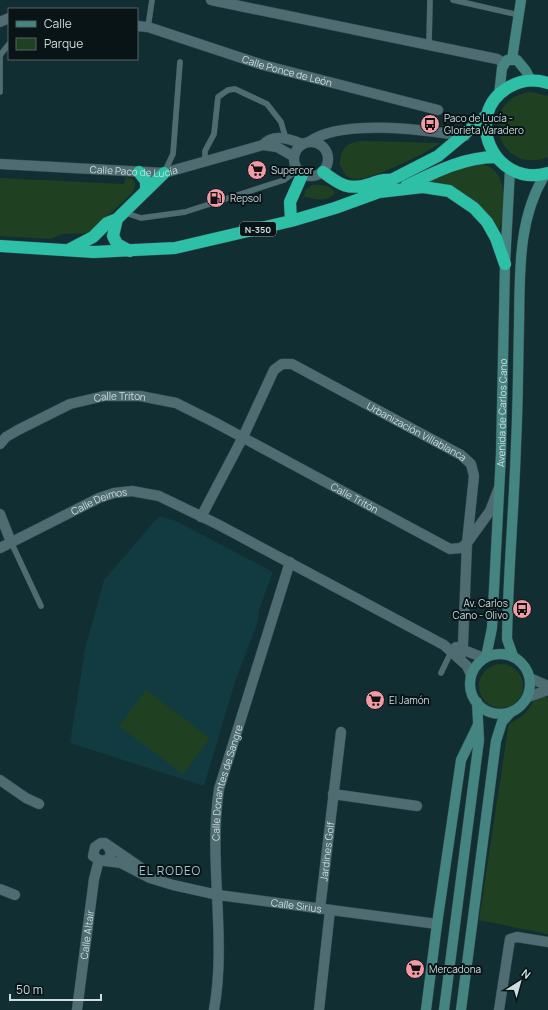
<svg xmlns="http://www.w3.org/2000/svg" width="548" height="1010" viewBox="0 0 548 1010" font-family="Manrope,sans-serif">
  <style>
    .built { fill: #123a41 }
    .green { fill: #1f4122 }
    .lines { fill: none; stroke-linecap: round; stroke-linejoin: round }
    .lane-casing { stroke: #354a4e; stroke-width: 6 }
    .street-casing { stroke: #354a4e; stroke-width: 11 }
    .secondary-casing { stroke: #354a4e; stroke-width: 11 }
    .highway-casing { stroke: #354a4e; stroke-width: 13 }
    .lane { stroke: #4e6c71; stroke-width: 5.5 }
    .street { stroke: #4e6c71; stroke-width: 10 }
    .secondary { stroke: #448581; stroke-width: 10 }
    .highway { stroke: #2dc0a7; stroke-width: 12 }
    .labels { text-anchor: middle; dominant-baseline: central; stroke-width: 4; stroke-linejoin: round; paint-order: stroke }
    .shield { fill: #081416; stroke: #92a1a3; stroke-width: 1 }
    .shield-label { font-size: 9px; font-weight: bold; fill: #cddde0 }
    .street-label { font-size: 10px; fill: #cddde0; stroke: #081416 }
    .poi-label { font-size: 10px; fill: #cddde0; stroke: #081416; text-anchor: start }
    .quarter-label { font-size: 12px; letter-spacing: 1px; fill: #a5c5cb; stroke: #081416 }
  </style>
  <rect width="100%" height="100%" fill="#112e33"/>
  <path class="built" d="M159,516L176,521L273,572L260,607L257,624L235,682L204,786L70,743L85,649L104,580Z"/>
  <path class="green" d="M531,92L548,96V157C496,177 476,99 531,92Z
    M363,141L440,143C425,154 375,178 358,179C353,179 349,177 346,176L340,165C340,148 347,142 363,141Z
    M482,164C512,171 503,211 499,233L429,181L468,165Z
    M126,177L133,179C137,184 135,187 132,193L90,233L62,234L51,239L0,236V178L124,184Z
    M312,185C320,184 332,185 335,193C324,204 316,198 304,197L305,190Z
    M479 686a22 22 0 1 1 44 0a22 22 0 1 1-44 0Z
    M146,690L210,738L183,774L119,726Z
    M536,696L548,697V934L479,920L508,729L509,724C522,717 530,710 536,696Z"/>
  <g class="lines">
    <g class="lane-casing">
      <path id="lane" d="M453,0L519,15
        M148,27L152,0
        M429,45L430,0
        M0,54V92
        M1,54L9,44
        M205,162V151L214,134L218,97L228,90L235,89L267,104L281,122L286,139
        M164,173L173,154L180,62
        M123,212L141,218L185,212L284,180L291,175L295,167
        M11,542L41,606
        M441,673L451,652"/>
    </g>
    <g class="street-casing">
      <g id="street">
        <path d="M211,0L497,59L504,63"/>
        <path d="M0,22L9,18"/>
        <path id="s1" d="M137,26L148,27L263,65L438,110"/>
        <circle cx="311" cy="159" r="17"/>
        <path d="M309,142C341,118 425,130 465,136"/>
        <path d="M263,145C273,133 291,139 302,144"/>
        <path id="s2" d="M0,164L164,173L263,145L277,147L293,156"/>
        <path id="s3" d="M0,444L6,437L18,430L70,404L104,396H140L176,403L214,422L450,549L461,548L467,543L490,511L498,490"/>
        <path d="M0,514L11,542"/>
        <path id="s4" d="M201,517L243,437L274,370L282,364H292L461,455L471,464L474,476L467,543L463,644L460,658"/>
        <path id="s5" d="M0,548L99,498L114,493L132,491L159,496L217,524L444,645L467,666L471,675"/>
        <path d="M456,647L484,658"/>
        <path d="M530,678L548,686"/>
        <path d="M528,697L548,690"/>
        <path d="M0,780L26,798L39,804"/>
        <path d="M333,794L417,806"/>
        <path d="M105,843L111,851L109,859L101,861L93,856L95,847L101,843H105L140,867"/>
        <path id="s6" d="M105,861L121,863L150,878L173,885L218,895L437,924"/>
        <path d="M0,889L15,895"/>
        <path id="s7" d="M320,909L341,732"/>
        <path id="s8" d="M77,1010L94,879L99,860"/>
        <path id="s9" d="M214,1010C227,937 208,863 219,789L290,562"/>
        <path d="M319,1010L330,910"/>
        <path d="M499,1010L510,939L517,937L548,942"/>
      </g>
    </g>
    <g class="secondary-casing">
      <g id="secondary">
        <path d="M512,59L521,0"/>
        <path d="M499,95L502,68L507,60H517L526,71L531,81"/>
        <circle cx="500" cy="684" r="30"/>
        <path d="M513,656L507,639C508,574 514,509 516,445C518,405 518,366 519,326C520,275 517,218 546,173"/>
        <path id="s10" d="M486,657L492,628L501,454L505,264L510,169"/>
        <path d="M426,1010L437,924L461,760L478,725"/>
        <path d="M444,1010L479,740L477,702"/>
        <path d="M461,1010L496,741L502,722L510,713"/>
      </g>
    </g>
    <g class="highway-casing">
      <path id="highway" d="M548,83C535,79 521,80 509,87C461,114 494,189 548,173
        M139,172L146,181V190
        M323,172C340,185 349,191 370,184C377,181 383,179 391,180
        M406,186C435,172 464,157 496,157
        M379,192L391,180L438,156L487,115
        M117,219L113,236L117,244L130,251
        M291,221L290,202L302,175
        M0,246L94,252L175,248L291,221L335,208L379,192L423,187L449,191L474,208L487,222L496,238L505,264
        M68,250L93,237L107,223L117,219L164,173"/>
    </g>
    <use href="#lane" class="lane"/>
    <use href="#street" class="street"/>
    <use href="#secondary" class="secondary"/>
    <use href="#highway" class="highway"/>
  </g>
  <defs>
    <g id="bus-disc" transform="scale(1)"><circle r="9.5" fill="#f39aa7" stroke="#081416"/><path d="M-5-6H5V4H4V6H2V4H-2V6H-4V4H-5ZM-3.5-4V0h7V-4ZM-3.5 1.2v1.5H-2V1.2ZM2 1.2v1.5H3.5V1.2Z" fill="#111"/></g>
    <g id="supermarket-disc" transform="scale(1)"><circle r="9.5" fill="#f39aa7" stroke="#081416"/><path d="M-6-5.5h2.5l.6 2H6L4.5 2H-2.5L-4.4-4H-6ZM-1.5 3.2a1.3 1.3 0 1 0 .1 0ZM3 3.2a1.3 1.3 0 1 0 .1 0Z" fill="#111"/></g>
    <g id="fuel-disc" transform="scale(1)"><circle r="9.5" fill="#f39aa7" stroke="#081416"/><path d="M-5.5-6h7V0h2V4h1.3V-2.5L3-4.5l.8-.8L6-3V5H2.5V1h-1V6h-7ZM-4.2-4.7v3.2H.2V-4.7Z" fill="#111"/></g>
  </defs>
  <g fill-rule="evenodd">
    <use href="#bus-disc" x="430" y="124"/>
    <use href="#supermarket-disc" x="257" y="170"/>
    <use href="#fuel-disc" x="216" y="198"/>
    <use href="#bus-disc" x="522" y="609"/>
    <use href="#supermarket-disc" x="375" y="700"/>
    <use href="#supermarket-disc" x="415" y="969"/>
  </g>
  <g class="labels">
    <rect class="shield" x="240" y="222" width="36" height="14" rx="3"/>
    <g class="shield-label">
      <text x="258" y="229">N-350</text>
    </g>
    <g class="street-label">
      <text stroke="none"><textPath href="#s1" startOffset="157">Calle Ponce de León</textPath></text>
      <text stroke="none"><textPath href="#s2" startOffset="134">Calle Paco de Lucía</textPath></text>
      <text stroke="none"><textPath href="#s3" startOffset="132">Calle Triton</textPath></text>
      <text stroke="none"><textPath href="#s10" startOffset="245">Avenida de Carlos Cano</textPath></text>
      <text stroke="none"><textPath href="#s4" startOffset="326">Urbanización Villablanca</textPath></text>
      <text stroke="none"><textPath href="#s3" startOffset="391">Calle Tritón</textPath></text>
      <text stroke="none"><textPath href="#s5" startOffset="110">Calle Deimos</textPath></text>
      <text stroke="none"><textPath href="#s9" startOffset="229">Calle Donantes de Sangre</textPath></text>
      <text stroke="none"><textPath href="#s7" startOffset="58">Jardines Golf</textPath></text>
      <text stroke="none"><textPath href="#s6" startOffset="198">Calle Sirius</textPath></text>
      <text stroke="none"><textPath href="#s8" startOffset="76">Calle Altair</textPath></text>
    </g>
    <g class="poi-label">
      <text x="444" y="118">Paco de Lucía -<tspan x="444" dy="12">Glorieta Varadero</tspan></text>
      <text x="271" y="170">Supercor</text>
      <text x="230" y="198">Repsol</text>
      <text x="508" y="603" text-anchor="end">Av. Carlos<tspan x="508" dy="12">Cano - Olivo</tspan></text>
      <text x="389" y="700">El Jamón</text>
      <text x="429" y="969">Mercadona</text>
    </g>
    <g class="quarter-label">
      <text x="170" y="870">EL RODEO</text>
    </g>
  </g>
  <rect x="8" y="8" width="130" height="52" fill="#081416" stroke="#576467"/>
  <rect x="16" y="21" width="20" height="6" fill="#448581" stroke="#576467"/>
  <text x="44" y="28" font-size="12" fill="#cddde0">Calle</text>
  <rect x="16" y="38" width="20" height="12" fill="#1f4122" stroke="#576467"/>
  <text x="44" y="48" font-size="12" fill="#cddde0">Parque</text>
  <g transform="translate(520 982) rotate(37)" stroke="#081416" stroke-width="3" paint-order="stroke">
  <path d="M0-3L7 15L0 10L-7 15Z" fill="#cddde0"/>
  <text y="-6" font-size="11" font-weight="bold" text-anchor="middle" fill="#cddde0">N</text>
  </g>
  <path d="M10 994v6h91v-6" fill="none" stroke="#cddde0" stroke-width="2"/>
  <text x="16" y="994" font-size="12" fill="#cddde0" stroke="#081416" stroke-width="3" paint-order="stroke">50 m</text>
</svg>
